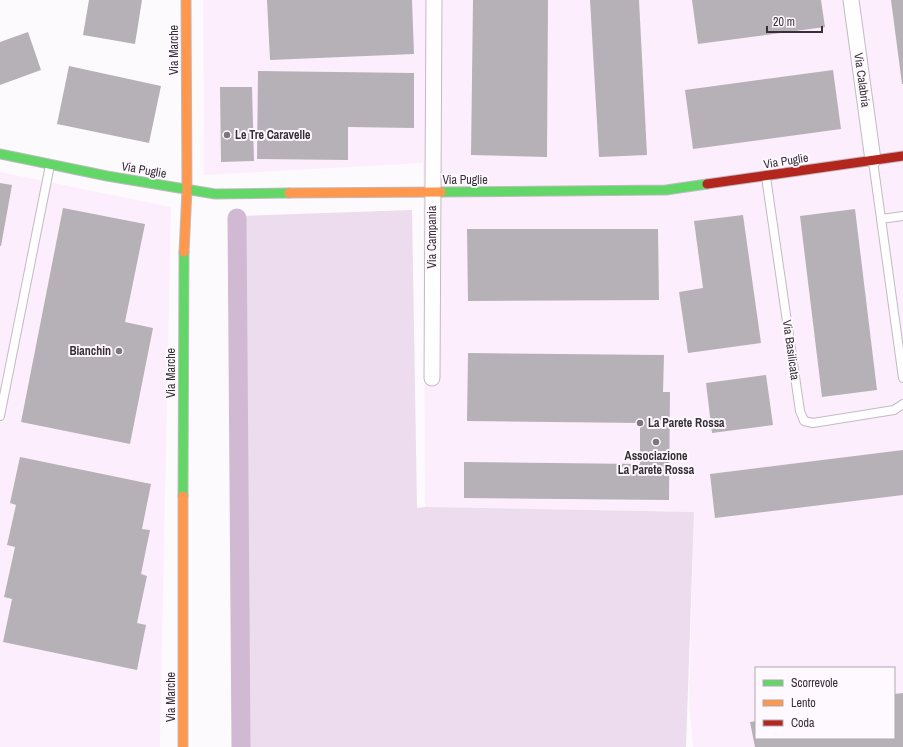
<svg xmlns="http://www.w3.org/2000/svg" width="903" height="747" viewBox="0 0 903 747" font-family="'Archivo Narrow',sans-serif">
  <style>
    .built { fill: #fdeefd; fill-rule: evenodd }
    .green { fill: #eddbee }
    .lines { fill: none; stroke-linecap: round; stroke-linejoin: round }
    .canal { stroke: #d2b9d3; stroke-width: 19 }
    .building { fill: #b6b1b6 }
    .lane-casing { stroke: #c1bbc1; stroke-width: 10 }
    .street-casing { stroke: #c1bbc1; stroke-width: 17 }
    .fast-casing { stroke: #c1bbc1; stroke-width: 11 }
    .slow-casing { stroke: #c1bbc1; stroke-width: 11 }
    .jam-casing { stroke: #c1bbc1; stroke-width: 11 }
    .lane { stroke: #fffeff; stroke-width: 8 }
    .street { stroke: #fffeff; stroke-width: 15 }
    .fast { stroke: #63d668; stroke-width: 9 }
    .slow { stroke: #ff974d; stroke-width: 9 }
    .jam { stroke: #b3261e; stroke-width: 9 }
    .poi-dot { fill: #7d767d; stroke: #fef9fe; stroke-width: 1.5 }
    .labels { text-anchor: middle; dominant-baseline: central; stroke-width: 4; stroke-linejoin: round; paint-order: stroke }
    .street-label { font-size: 12px; fill: #382f38; stroke: #fef9fe }
    .poi-label { font-size: 12px; font-weight: bold; fill: #382f38; stroke: #fef9fe; text-anchor: start }
  </style>
  <rect width="100%" height="100%" fill="#fdfafd"/>
  <path class="built" d="M203,0H903V747H693L689,703L694,512L425,507L423,163L204,175ZM756,668H894V738H756Z
    M0,172L171,207L160,747H0Z"/>
  <path class="green" d="M412,210L417,508L425,507L694,512L686,747H242L238,216Z"/>
  <g class="lines">
    <path class="canal" d="M237,218L241,747"/>
  </g>
  <path class="building" d="M89,0H142L135,44L83,35Z
    M267,0H412L414,54L270,60Z
    M473,0H548L547,157L471,155Z
    M590,0H639L647,155L599,157Z
    M692,0H821L825,27L698,44Z
    M891,0H903V84H902Z
    M28,32L41,70L0,85V42Z
    M69,66L161,86L149,143L57,124Z
    M833,70L841,129L693,149L685,90Z
    M258,71L414,73V128L348,127V160L257,159Z
    M220,87H252L254,161L221,162Z
    M0,183L12,185L1,246H0Z
    M63,208L145,224L125,322L153,328L130,444L21,422Z
    M855,209L877,390L822,397L800,216Z
    M743,215L761,343L688,353L679,292L703,288L694,221Z
    M467,229H658L659,300L468,301Z
    M468,353L664,355L663,392H670L669,500L464,498V462L640,464V423L467,421Z
    M766,375L773,425L712,433L706,383Z
    M903,450V495L715,518L710,474Z
    M20,457L151,484L142,529L150,530L141,574L147,576L137,623L146,625L137,670L3,642L12,599L4,597L15,547L7,545L16,505L10,503Z
    M903,693V747H755L750,722L756,721V738H894V694Z"/>
  <g class="lines">
    <g class="lane-casing">
      <path id="lane" d="M873,161L903,378
        M766,177L800,411L804,421L813,423L894,410L903,404
        M881,219L903,216
        M0,416L50,165"/>
    </g>
    <g class="street-casing">
      <path id="street" d="M851,0L873,160
        M432,378L434,0"/>
    </g>
    <g class="fast-casing">
      <path id="fast" d="M0,154L107,176L215,194L289,193
        M441,192L666,190L707,184
        M183,496L184,252"/>
    </g>
    <g class="slow-casing">
      <path id="slow" d="M289,193L441,192
        M184,252L187,190L186,0
        M183,747V496"/>
    </g>
    <g class="jam-casing">
      <path id="jam" d="M707,184L903,156"/>
    </g>
    <use href="#lane" class="lane"/>
    <use href="#street" class="street"/>
    <use href="#fast" class="fast"/>
    <use href="#slow" class="slow"/>
    <use href="#jam" class="jam"/>
  </g>
  <g class="poi-dot">
    <circle cx="227" cy="135" r="4"/>
    <circle cx="119" cy="351" r="4"/>
    <circle cx="640" cy="423" r="4"/>
    <circle cx="656" cy="442" r="4"/>
  </g>
  <g class="labels">
    <g class="street-label">
      <text transform="translate(174 50) rotate(-90)">Via Marche</text>
      <text transform="translate(862 80) rotate(82)">Via Calabria</text>
      <text transform="translate(786 161) rotate(-9)">Via Puglie</text>
      <text transform="translate(144 170) rotate(10)">Via Puglie</text>
      <text x="465" y="180">Via Puglie</text>
      <text transform="translate(432 237) rotate(-90)">Via Campania</text>
      <text transform="translate(791 350) rotate(82)">Via Basilicata</text>
      <text transform="translate(171 373) rotate(-90)">Via Marche</text>
      <text transform="translate(171 697) rotate(-90)">Via Marche</text>
    </g>
    <g class="poi-label">
      <text x="235" y="135">Le Tre Caravelle</text>
      <text x="111" y="351" text-anchor="end">Bianchin</text>
      <text x="648" y="423">La Parete Rossa</text>
      <text x="656" y="456" text-anchor="middle">Associazione<tspan x="656" dy="14">La Parete Rossa</tspan></text>
    </g>
  </g>
  <rect x="755" y="667" width="140" height="72" fill="#fef9fe" stroke="#afa8af"/>
  <rect x="763" y="680" width="20" height="6" fill="#63d668" stroke="#afa8af"/>
  <text x="791" y="687" font-size="12" fill="#382f38">Scorrevole</text>
  <rect x="763" y="700" width="20" height="6" fill="#ff974d" stroke="#afa8af"/>
  <text x="791" y="707" font-size="12" fill="#382f38">Lento</text>
  <rect x="763" y="720" width="20" height="6" fill="#b3261e" stroke="#afa8af"/>
  <text x="791" y="727" font-size="12" fill="#382f38">Coda</text>
  <path d="M767 26v6h55v-6" fill="none" stroke="#382f38" stroke-width="2"/>
  <text x="773" y="26" font-size="12" fill="#382f38" stroke="#fef9fe" stroke-width="3" paint-order="stroke">20 m</text>
</svg>
